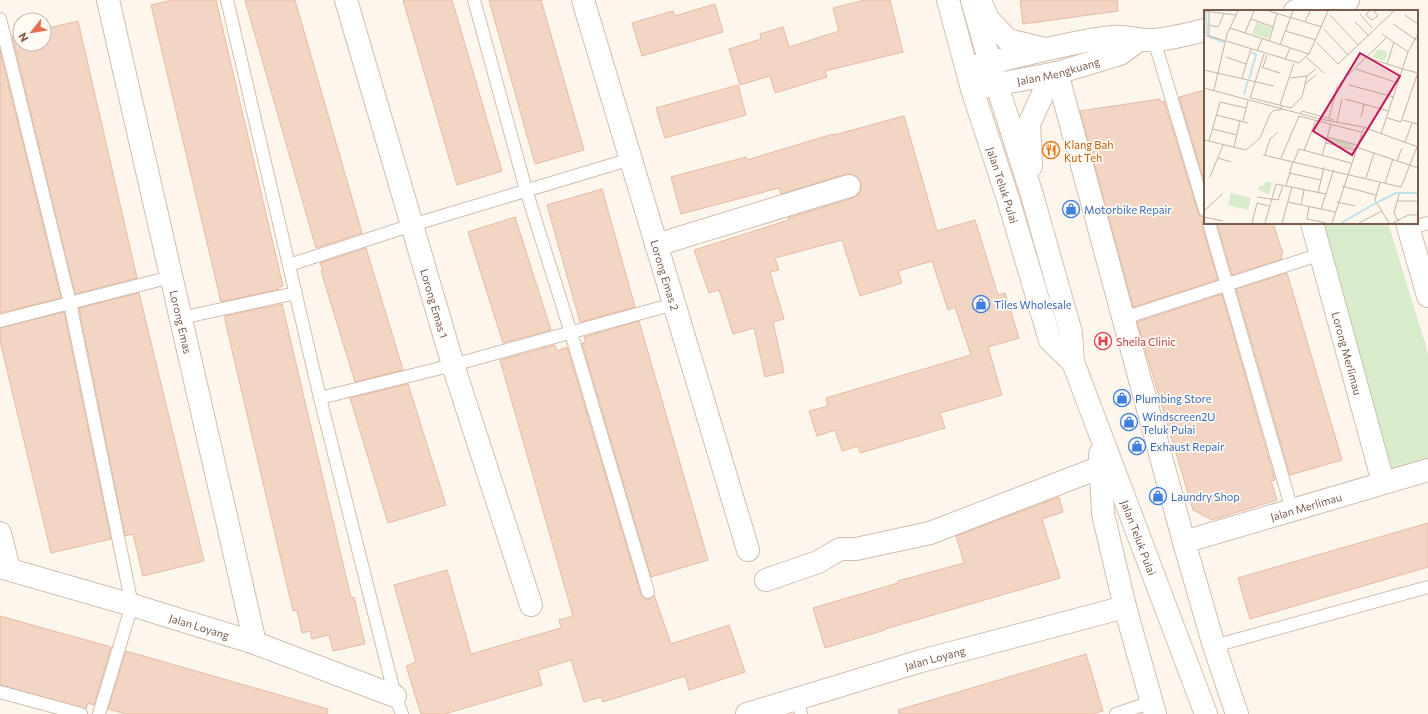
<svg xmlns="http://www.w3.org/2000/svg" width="1428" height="714" viewBox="0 0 1428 714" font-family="Commissioner,sans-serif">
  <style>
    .green { fill: #d8ecc9 }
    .building { fill: #f3d5c3; stroke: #e6bba3 }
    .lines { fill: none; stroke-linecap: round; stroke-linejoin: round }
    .service-casing { stroke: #d1beb0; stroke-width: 14 }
    .minor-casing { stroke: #d1beb0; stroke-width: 24 }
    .tertiary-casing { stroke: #d1beb0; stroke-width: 24 }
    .secondary-casing { stroke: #d6c0b0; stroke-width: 24 }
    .service { stroke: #fff; stroke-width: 12 }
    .minor { stroke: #fff; stroke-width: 22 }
    .tertiary { stroke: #fff; stroke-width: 22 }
    .secondary { stroke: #fff; stroke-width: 22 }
    .labels { text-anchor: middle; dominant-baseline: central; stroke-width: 3.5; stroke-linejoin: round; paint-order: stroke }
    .street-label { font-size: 11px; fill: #7a5c4d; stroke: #fffaf3 }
    .food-label { font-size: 11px; fill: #c56008; stroke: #fffaf3; text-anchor: start }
    .shop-label { font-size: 11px; fill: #366cbe; stroke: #fffaf3; text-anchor: start }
    .health-label { font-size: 11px; fill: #be3a42; stroke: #fffaf3; text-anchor: start }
    .inset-river { fill: none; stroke: #bfe3e8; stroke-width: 2 }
    .inset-road { fill: none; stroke: #c5b3a7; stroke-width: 1 }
    .view { fill: #c2185b; fill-opacity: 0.15; stroke: #c2185b; stroke-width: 2 }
    .inset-edge { fill: none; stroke: #7a5c4d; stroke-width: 2 }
  </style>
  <rect width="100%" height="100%" fill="#fdf6ec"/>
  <path class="green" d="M1316,223H1388L1428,353V475L1391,485Z"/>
  <path class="building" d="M172,0H216L283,286L278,288L279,289L221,302L151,5Z
    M245,0H295L362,233L316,248Z
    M403,0H452L502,171L457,185Z
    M489,0H541L584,150L535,164Z
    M865,0H890L903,52L825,71L827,77L775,93L770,76L740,85L729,49L761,39L760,34L783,27L789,47L839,31L833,8Z
    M1020,0H1117L1118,11L1023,24Z
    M715,4L723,32L642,56L632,23L673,11L675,16Z
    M78,21L137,278L75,294L12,36L20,34V44H44V29Z
    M0,50L61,298L0,313Z
    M738,85L746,115L665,138L656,108Z
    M1205,90V184L1179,97Z
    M1160,99V102L1164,101L1198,212L1200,216L1204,217L1202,221V225L1218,280L1133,307L1080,111Z
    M904,116L937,231L975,220L998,295L1005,293L1019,338L988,347L1002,395L940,413L945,428L860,453L858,446L842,451L835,430L817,436L809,411L828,406L826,398L971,355L955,307L948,310L932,261L898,271L902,283L860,296L842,240L775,258L779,270L770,272L784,319L773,322L784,372L765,377L754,328L733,334L719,290L709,293L694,250L789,220L788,218L853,198L858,195L861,189V182L857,177L851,174H846L781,194L779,188L681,214L671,177L746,157L747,160L833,134L834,135Z
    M602,189L635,307L580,322L547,205Z
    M515,217L551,330L503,343L468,232Z
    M1217,223H1273L1283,254L1281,255L1282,259L1232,275Z
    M366,248L403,370L355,382L321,271L323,270L320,263Z
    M1287,273L1342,460L1290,475L1236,289Z
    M139,293L204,561L143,576L133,534L125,536L79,308Z
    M1222,294L1275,480L1271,481L1277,500L1212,520L1193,510L1137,322Z
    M282,304L351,598L354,597L365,644L333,651L329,635L312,639L310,631L302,633L297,610L293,611L225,320V316Z
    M64,312L111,539L51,553L0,341V328Z
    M639,321L708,560L651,577L582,343L586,342L584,337Z
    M555,345L557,351L567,347L641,594L643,598L647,599H650L654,595L671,644L729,625L745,672L689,690L685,676L603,702L601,697L584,702L571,660L538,670L542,685L445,714H421L406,666L416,662L394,585L447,570L471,654L561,628L559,620L573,616L500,360Z
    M408,384L446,505L388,523L350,398Z
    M1059,497L1063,512L1042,519L1060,578L885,629V630L825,648L813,608L898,583V581L964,563L956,536Z
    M1428,523V567L1250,619L1238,578Z
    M0,616L111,647L94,705L88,703L86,709L0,685Z
    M126,651L328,709L327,714H126L108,709Z
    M1086,654L1103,711L1092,714H899L898,710Z"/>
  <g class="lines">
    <g class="service-casing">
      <path id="service" d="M227,0L320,398L395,696L402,714
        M474,0L526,190L571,333L648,592
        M0,19L70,303L132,605L99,714
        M1154,40L1205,210
        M1209,223L1292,510
        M1408,229L1428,223
        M289,265L412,225L631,159
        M181,318L296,293
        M1124,318L1321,254
        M0,321L171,277
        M320,398L453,365L674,304
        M1214,646L1428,587
        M0,692L81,714
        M797,699L801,714
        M1116,714L1152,702"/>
    </g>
    <g class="minor-casing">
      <g id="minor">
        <path id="s1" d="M108,0L255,643"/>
        <path id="s2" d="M346,0L453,365L531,605"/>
        <path id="s3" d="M583,0L748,550"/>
        <path d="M1057,73L1184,542L1214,646L1237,714"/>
        <path id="s4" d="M1312,223L1383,482"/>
        <path d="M1407,223L1428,296"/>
        <path d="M656,245L849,186"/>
        <path d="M1100,454L1103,514L1125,607L1155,714"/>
        <path d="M0,533L9,569"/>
        <path id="s5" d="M1184,542L1428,470"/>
        <path id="s6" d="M0,567L132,605L255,643L395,696"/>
        <path d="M766,580L818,562L840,549H856L930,533L1101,467"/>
        <path id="s7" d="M747,714L921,661L1125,607"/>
      </g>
    </g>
    <g class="tertiary-casing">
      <g id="tertiary">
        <path d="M1295,11L1348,0"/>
        <path d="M967,68C1015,58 1062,43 1111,37C1125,35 1139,41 1154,40C1171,39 1188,34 1205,30"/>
        <path id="s8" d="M972,89L1057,73L1120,54L1139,40"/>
      </g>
    </g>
    <g class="secondary-casing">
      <g id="secondary">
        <path id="s9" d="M948,0L972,89L1009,202L1050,340L1073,362"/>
        <path id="s10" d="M972,0L990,63L1032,195L1071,333L1073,362L1206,714"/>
        <path d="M981,3L988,19L1008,40L1045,49"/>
        <path d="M1031,166L1029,124L1052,74"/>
      </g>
    </g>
    <use href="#service" class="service"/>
    <use href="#minor" class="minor"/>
    <use href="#tertiary" class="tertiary"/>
    <use href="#secondary" class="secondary"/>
  </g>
  <defs>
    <g id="restaurant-ring" transform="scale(0.9)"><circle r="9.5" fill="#fffaf3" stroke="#e8710a" stroke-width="1.5"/><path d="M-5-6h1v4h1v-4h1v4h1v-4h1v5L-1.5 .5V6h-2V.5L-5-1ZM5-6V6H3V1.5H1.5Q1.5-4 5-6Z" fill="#e8710a"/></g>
    <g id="shop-ring" transform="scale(0.9)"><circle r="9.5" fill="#fffaf3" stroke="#3f7fe0" stroke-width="1.5"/><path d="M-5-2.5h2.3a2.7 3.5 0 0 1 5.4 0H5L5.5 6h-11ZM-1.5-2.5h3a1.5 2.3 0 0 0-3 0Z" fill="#3f7fe0"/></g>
    <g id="hospital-ring" transform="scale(0.9)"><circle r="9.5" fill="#fffaf3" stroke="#e0444e" stroke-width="1.5"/><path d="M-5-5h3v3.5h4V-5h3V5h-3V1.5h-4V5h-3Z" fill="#e0444e"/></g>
  </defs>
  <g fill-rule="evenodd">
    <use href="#restaurant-ring" x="1051" y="150"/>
    <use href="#shop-ring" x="1071" y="209"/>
    <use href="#shop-ring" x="981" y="304"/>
    <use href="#hospital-ring" x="1103" y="341"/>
    <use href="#shop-ring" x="1122" y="398"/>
    <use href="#shop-ring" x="1129" y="422"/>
    <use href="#shop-ring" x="1137" y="446"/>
    <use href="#shop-ring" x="1158" y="496"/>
  </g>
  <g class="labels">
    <g class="street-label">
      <text stroke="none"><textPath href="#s8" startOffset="88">Jalan Mengkuang</textPath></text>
      <text stroke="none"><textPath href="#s9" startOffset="193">Jalan Teluk Pulai</textPath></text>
      <text stroke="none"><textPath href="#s3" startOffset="287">Lorong Emas 2</textPath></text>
      <text stroke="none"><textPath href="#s2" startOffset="316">Lorong Emas 1</textPath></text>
      <text stroke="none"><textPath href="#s1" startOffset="330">Lorong Emas</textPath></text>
      <text stroke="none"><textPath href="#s4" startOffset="135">Lorong Merlimau</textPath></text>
      <text stroke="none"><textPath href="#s5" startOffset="127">Jalan Merlimau</textPath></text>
      <text stroke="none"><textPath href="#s10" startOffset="564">Jalan Teluk Pulai</textPath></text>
      <text stroke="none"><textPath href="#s6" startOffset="208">Jalan Loyang</textPath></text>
      <text stroke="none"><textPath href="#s7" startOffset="196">Jalan Loyang</textPath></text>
    </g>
    <g class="food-label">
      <text x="1064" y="144">Klang Bah<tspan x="1064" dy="13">Kut Teh</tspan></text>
    </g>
    <g class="shop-label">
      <text x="1084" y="209">Motorbike Repair</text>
      <text x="994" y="304">Tiles Wholesale</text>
      <text x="1135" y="398">Plumbing Store</text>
      <text x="1142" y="416">Windscreen2U<tspan x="1142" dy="13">Teluk Pulai</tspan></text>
      <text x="1150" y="446">Exhaust Repair</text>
      <text x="1171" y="496">Laundry Shop</text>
    </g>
    <g class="health-label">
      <text x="1116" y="341">Sheila Clinic</text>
    </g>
  </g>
  <g transform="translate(1204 10)">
    <rect width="214" height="214" fill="#fdf6ec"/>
    <path d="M52,12L68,18L64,29L48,24ZM174,39L184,42L181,51L168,47ZM123,127L150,134L149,138L122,132ZM62,171L68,173L65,185L54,180L56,175L59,176ZM27,183L47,188L44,200L24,195Z" fill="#d8ecc9"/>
    <path class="inset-river" d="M2,2L3,26L20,32M45,69L52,45L48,42M40,84L44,71M174,192L192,183H214M137,213L172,193"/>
    <path class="inset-road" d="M0,1L32,5M65,1L118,17M165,1L162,5L168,10L174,6L170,1M5,2V26L95,53L105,44L124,1M156,4L168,18M126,5L154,35M201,5L214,14M47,9L69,17M101,12L106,1M151,12L165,26M189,14L214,31M5,15L14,17L20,4M26,18L105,44M120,19L144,45M81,21L112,30M41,23L50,1M178,24L204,42M65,31L73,4M113,33L134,54L190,1M76,35L89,1M53,41L58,29M22,47L42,54M103,48L120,63M164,48L199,59M81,50L86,38M183,54L190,32M57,57L76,63M59,57L63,45M152,59L194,73M199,59L214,63M0,60L70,76M144,65L183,27M38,68L47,39M86,68L103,66L112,59M101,74L112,65M145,75L190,87M0,78L116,109L159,117L214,137M10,80L23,24L34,1M46,88L60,44M47,88L87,98L98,87L103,66M141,89L185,101M76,95L90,53M96,104L98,101L130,110M12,105L44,113M157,107L160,94M125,108L133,77L139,70M183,108L197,112L214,62M199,110L213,114M39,111L44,91M133,112L138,89M9,119L33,125M177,124L204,42L214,24M123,127L153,135M0,130L42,140L56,128L66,104L70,100H77L78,96M5,131L16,92L42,98M201,132L208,113M122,133L151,140M30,137L36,111M152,137L214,158M100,141L112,110M59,145L197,177L213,137M61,145L66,129L74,122M118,146L127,114M14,148L27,152M77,148L95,106L157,122M90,151L95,139L147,153M193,151L198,138M85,163L117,170M6,167L19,135M162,168L170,143M176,172L171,190L185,213M181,173L189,149M82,176L89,151M138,176L172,185M114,183L120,157M53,187L74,190L79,175M194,191H214M84,192L131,202M133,192L151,196M97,195L100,180M105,197L103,209L122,213M117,199L130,159M0,201L18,184M0,207L19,211M194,211L190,203L195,184M48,213L53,193L65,196M61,213L72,174L122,184M78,213L88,177M128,213L160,117M155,213L178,201M189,213L204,205H214"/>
    <path class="view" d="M156,43L196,66L148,145L109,121Z"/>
    <rect width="214" height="214" class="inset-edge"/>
  </g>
  <g transform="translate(32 32) rotate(239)"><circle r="19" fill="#fffaf3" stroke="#cabbb1"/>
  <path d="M0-3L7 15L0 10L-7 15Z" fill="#e76f51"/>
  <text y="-6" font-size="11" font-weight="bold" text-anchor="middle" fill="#7a5c4d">N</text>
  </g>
</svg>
